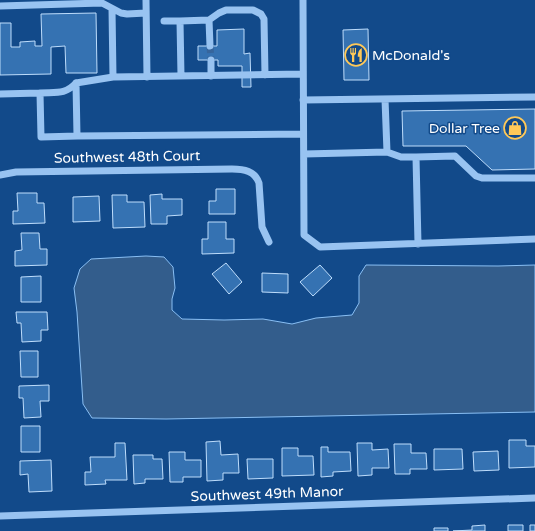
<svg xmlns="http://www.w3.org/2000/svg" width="535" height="531" viewBox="0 0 535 531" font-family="'Varela Round',sans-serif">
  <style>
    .water { fill: #335d8c; stroke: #89bff4 }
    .building { fill: #3572b2; stroke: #beddfc }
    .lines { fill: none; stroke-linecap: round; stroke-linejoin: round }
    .minor-tunnel { stroke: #36659c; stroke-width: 7; stroke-dasharray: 7 3.5; stroke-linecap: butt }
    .minor { stroke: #98c3f1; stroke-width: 7 }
    .labels { text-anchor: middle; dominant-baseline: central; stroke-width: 3; stroke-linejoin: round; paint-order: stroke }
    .poi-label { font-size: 14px; fill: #fff; stroke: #124a8a; text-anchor: start }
    .street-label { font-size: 14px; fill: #fff; stroke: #124a8a }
  </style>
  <rect width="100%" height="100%" fill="#124a8a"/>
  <path class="water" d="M146,256L164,257L173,267L175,288L172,299V310L182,319L224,320L263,319L292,324L316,318L352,315L359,303V276L366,265L498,266L535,265V412L166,419L92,418L83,404L77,312L74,288L80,269L91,259Z"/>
  <path class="building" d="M96,13L97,73H66L65,46L51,47V74L0,75V23H11V47H20V42L35,41V46H42L41,14Z
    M244,29V54L250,53L251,87H242V66H218V60H198V46H217V30Z
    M368,29L369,80H344L343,30Z
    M535,109V169L492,170L466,146H403L402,111Z
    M216,189H235V214H209V201H216Z
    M17,193H37V203H44L45,223L13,224V211H18Z
    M162,194V199H182V215L167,216V224H151L150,195Z
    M112,195H127V202H144L145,227L113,228Z
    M99,196L100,221L73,222V197Z
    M208,222H226V239H234V253L202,254V239H208Z
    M21,233H39L40,249H47V265L15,266V251L22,250Z
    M226,263L242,282L229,294L212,274Z
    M320,265L332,278L313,296L300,282Z
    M262,273L288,274V293L262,292Z
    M41,276V302H21V277Z
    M16,312H47L48,330H41V341L22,342L21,323H17Z
    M20,351H38V377H21Z
    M49,385V401H40L41,417L24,418L23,398H19V386Z
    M21,426H40V452H21Z
    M509,440H526V446H535V467L509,468Z
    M220,441L221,455L238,454L239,473H223V480L207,481L206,442Z
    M115,443H125L127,480H105L106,484L85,485V472H91L90,457H115Z
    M357,443H372V450L388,449L389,468H372V475L358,476Z
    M394,444H411V453H426L427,469H410V474H395Z
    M321,447H328V452H350L351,471L333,472V476L321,477Z
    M282,448H298V456H313L314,475L282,476Z
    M434,449H462L463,469L434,470Z
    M498,451L499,470L474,471L473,452Z
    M169,452H185V460H201V477H183V482H170Z
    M133,455H153V459H162L163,479H145V483L134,484Z
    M247,459H273V478L248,479Z
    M51,460L52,491L29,492L28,474L20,475V461Z
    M485,525V531H453L472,530V526Z
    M508,525H523V531H508Z
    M530,525H535V531H530Z
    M434,528H448V531H434Z"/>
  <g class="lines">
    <path class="minor-tunnel" d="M210,46L211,60"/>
    <path class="minor" d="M146,0L147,77
      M303,0L304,235L320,247L535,239
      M0,6L102,3L121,13L127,14L146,13
      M112,9L113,77
      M209,20L210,46
      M164,21H180
      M211,60V76
      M303,74L113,77L76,83L77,136L303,134
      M181,76L180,21L209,20L219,13L226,10H253L261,14L264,19L265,75
      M76,83C65,95 56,92 40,93L41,137L77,136
      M0,94L40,93
      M303,100L535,97
      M387,152L401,157H416L418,244
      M304,154L387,152L385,99
      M416,157L455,156L476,176L482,178H535
      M0,175L16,172L232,169C244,169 255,171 259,183L262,227L269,242
      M0,516L535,498"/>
  </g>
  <defs>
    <g id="restaurant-ring" transform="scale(1.15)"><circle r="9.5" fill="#124a8a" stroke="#ffc958" stroke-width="1.5"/><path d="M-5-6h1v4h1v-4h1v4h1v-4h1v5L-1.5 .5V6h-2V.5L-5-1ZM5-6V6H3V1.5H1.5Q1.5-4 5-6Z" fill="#ffc958"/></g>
    <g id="shop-ring" transform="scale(1.15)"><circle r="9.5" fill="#124a8a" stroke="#ffc958" stroke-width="1.5"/><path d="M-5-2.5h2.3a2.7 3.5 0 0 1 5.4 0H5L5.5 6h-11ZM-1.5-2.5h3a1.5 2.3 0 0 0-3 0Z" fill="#ffc958"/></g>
  </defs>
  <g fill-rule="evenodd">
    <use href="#restaurant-ring" x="356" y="55"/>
    <use href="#shop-ring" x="515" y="128"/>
  </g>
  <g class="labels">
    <g class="poi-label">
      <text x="372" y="55">McDonald's</text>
      <text x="500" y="128" text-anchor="end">Dollar Tree</text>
    </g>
    <g class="street-label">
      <text transform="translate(127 157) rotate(-1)">Southwest 48th Court</text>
      <text transform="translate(267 494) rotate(-2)">Southwest 49th Manor</text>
    </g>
  </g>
</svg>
